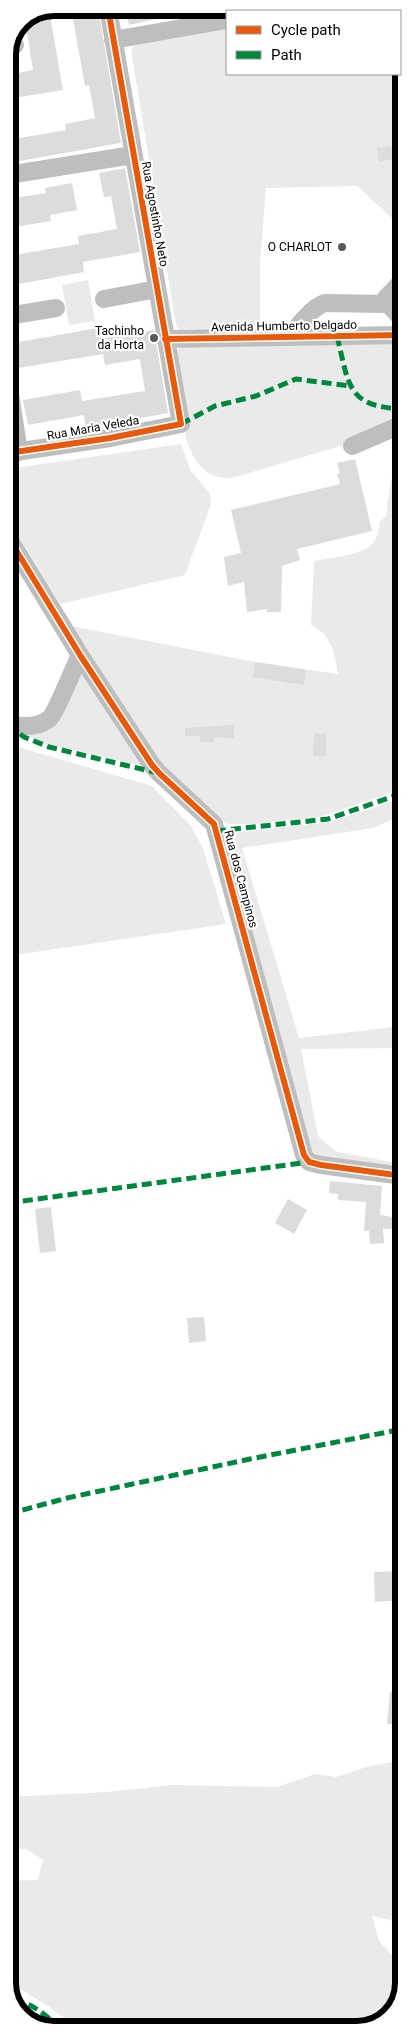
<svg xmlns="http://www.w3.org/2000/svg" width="411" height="2037" viewBox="0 0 411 2037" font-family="Roboto,sans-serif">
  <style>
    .green { fill: #eaeaea }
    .building { fill: #dcdcdc }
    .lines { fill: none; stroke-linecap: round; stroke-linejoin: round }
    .minor { stroke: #bebebe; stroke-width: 18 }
    .quiet { stroke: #00873e; stroke-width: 5; stroke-dasharray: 10 5; stroke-linecap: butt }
    .cycleway-casing { stroke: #fff; stroke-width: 9 }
    .cycleway { stroke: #e8590c; stroke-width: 6 }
    .poi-dot { fill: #595959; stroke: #fff; stroke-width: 2 }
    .labels { text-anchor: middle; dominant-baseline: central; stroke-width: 4.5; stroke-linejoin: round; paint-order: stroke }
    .street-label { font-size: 12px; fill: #000; stroke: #fff }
    .poi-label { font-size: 12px; fill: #000; stroke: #fff; text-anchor: end }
    .rim { fill: none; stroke: #000; stroke-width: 6 }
  </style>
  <rect width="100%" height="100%" fill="#fff"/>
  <path class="green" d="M304,8H363L370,11H283Z
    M227,29V74H400V41L403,48V258L396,265L394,263V220L357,186L266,188L260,264V328L178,329L176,325L131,50L135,45Z
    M88,280L95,321L69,325L62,285Z
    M403,343V417L351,443L232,478C175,482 180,390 177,352L179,347Z
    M403,442V789L319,817L257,824H227L220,821L157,760L71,626L255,662L338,674C335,654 331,634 311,625L314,561C329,558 366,555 374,542C378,536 379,529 379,523L386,516L390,485Z
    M181,444L191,471L210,494L211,504L185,575L60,604L8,518V469Z
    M81,668L143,766L49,745L27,736L42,731Z
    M8,744L152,786L191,826L203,848L226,924L8,956Z
    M403,798V815L373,828L242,848L299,1038L403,1026V1048L301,1049L318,1136L337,1152L403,1164V1172L321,1158L311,1150L226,839L230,835L240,832L329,822Z
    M403,1760V1942L391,1920L372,1916L379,1941L403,1966L400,1992L392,2014L363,2029H78L48,2006L22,1990L9,1991L8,1881L38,1880L43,1860L26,1849H8V1797L107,1792L172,1785L277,1787L315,1774L336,1777L366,1767Z
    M17,2008L34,2015L53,2029H48L21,2016Z"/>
  <path class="building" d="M71,8H98L121,143L8,163V140L66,130L65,124L95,118L89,85L85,86Z
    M126,8H184V13L129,25Z
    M49,10L63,90L8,99V75L33,70L25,20Z
    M391,146L393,159L379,162L377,148Z
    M125,168L140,252L83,262L84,272L8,286V256L79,244L78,236L117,229L111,196L104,197L99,173Z
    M72,183L77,210L50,215L51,221L8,228V199L46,193L45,188Z
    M98,328L100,339L154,330L168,413L86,428L84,415L28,425L23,400L80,390L82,401L145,391L140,359L105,365L103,354L18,368L13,343Z
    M355,459L372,531L297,549L300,560L282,566L281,612H267V609L247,612L244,582L228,586L224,557L241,553L231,510L340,484L337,474L340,473L337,463Z
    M255,662L306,670L304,685L253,677Z
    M234,725V738L214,737V742H200V736H185V728Z
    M314,733L326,734V756H313Z
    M330,1181L382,1186L380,1215L394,1217L393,1229H383L384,1243L370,1244L369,1231H364L366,1202L338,1200V1194L329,1193Z
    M288,1199L307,1210L294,1234L275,1223Z
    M51,1207L56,1251L40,1253L35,1209Z
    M204,1317L206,1341L189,1343L187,1318Z
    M403,1571V1600L375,1602L374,1572Z
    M390,1692L403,1694V1725L387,1724Z"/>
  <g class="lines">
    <path class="minor" d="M271,8L272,11
      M113,40L227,20
      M11,45H15
      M8,175L133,155
      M104,299L157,289
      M384,304L386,298L403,280
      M8,316L56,308
      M291,337C295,327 314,306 325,303L388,304L403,320
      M165,339L403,335
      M8,381L19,452
      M352,446L403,424
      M8,453L110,438L181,424L108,8
      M8,537L80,655L152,765L159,773L214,824L304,1155L309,1162L321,1165L403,1176
      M8,723C21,727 37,728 49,719C55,715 75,665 80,655"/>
    <path class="quiet" d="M274,11L295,8
      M337,336C349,384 346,407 403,409
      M181,424L215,406L256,396L296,379L350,386
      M8,725L24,737L49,747L158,773
      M216,831L328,819L403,793
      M8,1203L309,1162
      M8,1514L67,1498L250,1459L403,1429
      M14,2001C36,2003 46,2018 63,2029"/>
    <g class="cycleway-casing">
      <path id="cycleway" d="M165,339L403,335
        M8,453L110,438L181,424L108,8
        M8,537L80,655L152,765L159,773L214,824L304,1155L309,1162L321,1165L403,1176"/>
    </g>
    <use href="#cycleway" class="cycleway"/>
  </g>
  <g class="poi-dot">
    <circle cx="342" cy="247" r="5"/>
    <circle cx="154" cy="338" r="5"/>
  </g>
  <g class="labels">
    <g class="street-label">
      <text transform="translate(155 214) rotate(80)">Rua Agostinho Neto</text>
      <text transform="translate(284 326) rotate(-1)">Avenida Humberto Delgado</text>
      <text transform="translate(93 428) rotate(-10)">Rua Maria Veleda</text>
      <text transform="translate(241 879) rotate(75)">Rua dos Campinos</text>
    </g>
    <g class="poi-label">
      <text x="332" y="247">O CHARLOT</text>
      <text x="144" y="331">Tachinho<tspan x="144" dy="14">da Horta</tspan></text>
    </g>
  </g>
  <path d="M0 0H411V2037H0ZM54 16H357A38 38 0 0 1 395 54V1983A38 38 0 0 1 357 2021H54A38 38 0 0 1 16 1983V54A38 38 0 0 1 54 16Z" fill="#fff" fill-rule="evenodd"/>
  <path class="rim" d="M54 16H357A38 38 0 0 1 395 54V1983A38 38 0 0 1 357 2021H54A38 38 0 0 1 16 1983V54A38 38 0 0 1 54 16Z"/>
  <rect x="226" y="10" width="175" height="65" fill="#ffffff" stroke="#999999"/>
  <rect x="236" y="26" width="25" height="8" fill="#e8590c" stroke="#999999"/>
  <text x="271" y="35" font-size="15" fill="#000000">Cycle path</text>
  <rect x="236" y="51" width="25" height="8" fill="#00873e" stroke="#999999"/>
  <text x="271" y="60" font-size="15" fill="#000000">Path</text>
</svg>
